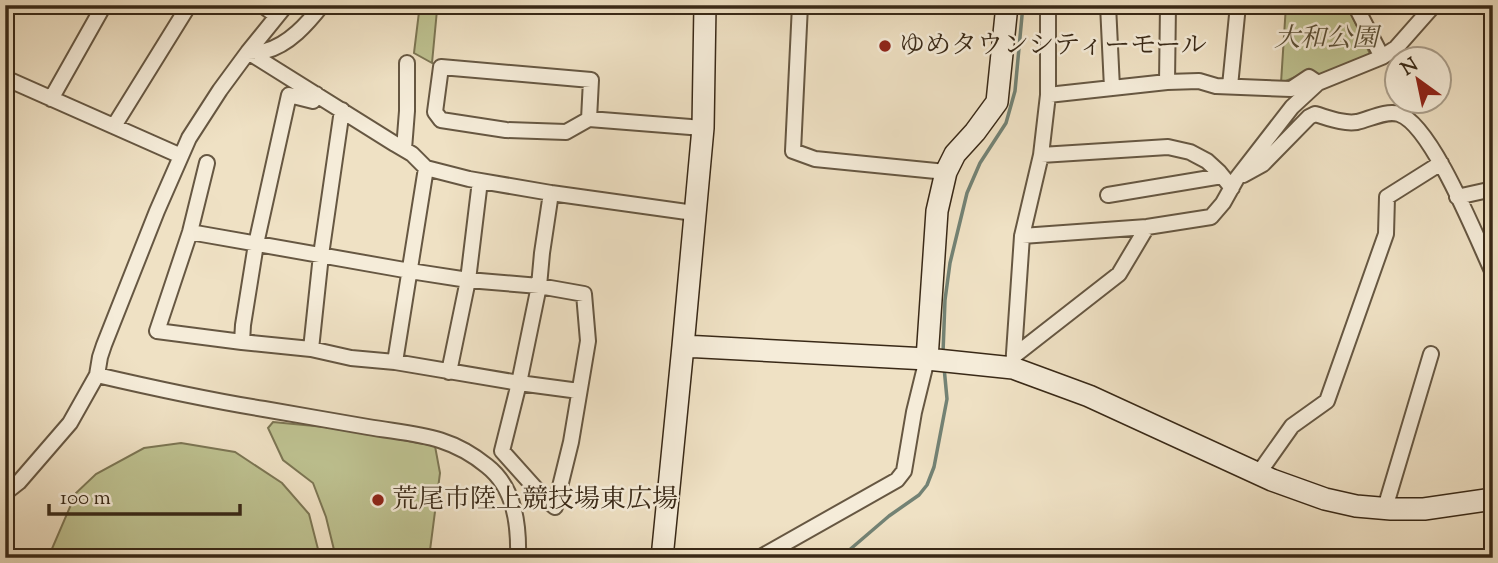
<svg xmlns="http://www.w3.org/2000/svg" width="1498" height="563" viewBox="0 0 1498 563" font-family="'Sorts Mill Goudy','Noto Serif JP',serif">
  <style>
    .green { fill: #bec291; stroke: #7c7654; stroke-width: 2 }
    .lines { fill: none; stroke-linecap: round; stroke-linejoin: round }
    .stream { stroke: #738274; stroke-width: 3.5 }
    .street-casing { stroke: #665742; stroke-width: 18 }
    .secondary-casing { stroke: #392917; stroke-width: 24 }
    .street { stroke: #f5ecd9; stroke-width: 14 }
    .secondary { stroke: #f5ecd9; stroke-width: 21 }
    .poi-dot { fill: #8f2418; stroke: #f5ecd9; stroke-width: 2.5 }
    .labels { text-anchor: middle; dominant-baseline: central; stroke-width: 5; stroke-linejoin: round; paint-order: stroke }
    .park-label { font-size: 26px; font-style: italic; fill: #5a4f36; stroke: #f5ecd9 }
    .poi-label { font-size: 26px; fill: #392917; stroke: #f5ecd9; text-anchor: start }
  </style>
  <rect width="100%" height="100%" fill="#efe1c4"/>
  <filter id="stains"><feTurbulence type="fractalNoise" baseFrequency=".00286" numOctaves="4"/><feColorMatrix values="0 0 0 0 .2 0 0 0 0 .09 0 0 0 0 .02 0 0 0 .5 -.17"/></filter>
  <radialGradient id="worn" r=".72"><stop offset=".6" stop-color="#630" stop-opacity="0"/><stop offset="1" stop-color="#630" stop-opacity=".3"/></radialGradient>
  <path class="green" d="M1286,5H1347L1371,56L1321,78L1312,70L1281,83Z
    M437,10L432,63L414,53L419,12Z
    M273,422L345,429L435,446L440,473L429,558H336L326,517L313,483L283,460L268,428Z
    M181,443L235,452L282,483L309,514L318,549L317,558H50L51,551L76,493L96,474L144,448Z"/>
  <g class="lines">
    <path class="stream" d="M943,353L945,300L950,263L967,193L980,163L1006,123L1015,91L1023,5
      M838,558L847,552L889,516L919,495L927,485L934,467L947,399L944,367"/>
    <g class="street-casing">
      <path id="street" d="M262,5L277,16
        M800,5L793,151L815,159L946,172
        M1108,5L1112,88
        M1355,5L1382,57
        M248,52L395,144L412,154L426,168L469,179L551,193L694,213
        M248,52C254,52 260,52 265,51C289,45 308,23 322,5
        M5,78L181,156
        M1167,82L1168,5
        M1230,86L1238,5
        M1048,95L1167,82L1199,81L1216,86L1291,89L1309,77L1318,83
        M51,99L104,5
        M589,119L591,80L441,67L435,112L441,120L506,130L566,132L589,119L703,128
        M114,126L189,5
        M404,149L407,111V63
        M1041,155L1168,147L1190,152L1207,161L1219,172L1232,188
        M207,163L190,232L157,331L242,342L311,349L351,358L395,362L519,383L539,286L542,253L551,193
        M1243,175L1263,164L1309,117L1315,114C1329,118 1343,124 1357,122C1370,119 1386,110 1399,114C1432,125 1477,239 1493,273
        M1108,195L1222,176
        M1457,197L1493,189
        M190,232L410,271L468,280L539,286L584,294L588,341L571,442L555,507L545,499L502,451L519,383L579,391
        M1022,236L1147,227L1211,217L1223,203L1237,178L1292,107L1318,83L1382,57L1396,48L1434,5
        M242,342L243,325L256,244L289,95L313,101L316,94
        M311,349L321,255L342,110
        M1014,356L1119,274L1147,227
        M395,362L426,168
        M1013,368L1022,236L1041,155L1048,95V5
        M449,372L468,280L480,181
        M97,375C153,388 208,400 264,409C299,415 333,421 368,427C415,435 448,434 487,466C515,488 519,525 518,558
        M1258,474L1292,426L1327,401L1386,234L1387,197L1441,163
        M5,493L19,482L70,423L97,375L100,357L104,345L157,211L189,138L220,90L248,52L286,5
        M1385,508L1431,354
        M759,558L897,480L904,471L914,412L927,359"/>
    </g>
    <g class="secondary-casing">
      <path id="secondary" d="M683,346L927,359L1013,368L1089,396L1272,480L1325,499L1356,506L1391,509H1424L1493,499
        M927,359L937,211L946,172L955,154L975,132L997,102L1007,5
        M662,558L683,346L703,128L705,5"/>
    </g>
    <use href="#street" class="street"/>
    <use href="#secondary" class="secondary"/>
  </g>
  <g class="poi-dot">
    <circle cx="885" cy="46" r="7"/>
    <circle cx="378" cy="500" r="7"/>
  </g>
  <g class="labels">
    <g class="park-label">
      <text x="1326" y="39">大和公園</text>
    </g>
    <g class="poi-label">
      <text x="899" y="46">ゆめタウンシティーモール</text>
      <text x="392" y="500">荒尾市陸上競技場東広場</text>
    </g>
  </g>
  <rect width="1498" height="563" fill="none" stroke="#efe1c4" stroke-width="28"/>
  <rect x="7" y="7" width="1484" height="549" fill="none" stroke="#392917" stroke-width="3.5"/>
  <rect x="14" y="14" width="1470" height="535" fill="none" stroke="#392917" stroke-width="2"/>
  <g transform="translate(1418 80) rotate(327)"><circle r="33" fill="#f5ecd9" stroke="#aa9e8b" stroke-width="2"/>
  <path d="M0-5L12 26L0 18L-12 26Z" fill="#8f2418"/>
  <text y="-10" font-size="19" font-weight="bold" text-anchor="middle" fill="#392917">N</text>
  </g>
  <path d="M49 504v10h191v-10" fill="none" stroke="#392917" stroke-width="3.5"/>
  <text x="60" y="504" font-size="21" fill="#392917" stroke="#f5ecd9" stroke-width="5" paint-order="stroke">100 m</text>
  <rect width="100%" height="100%" filter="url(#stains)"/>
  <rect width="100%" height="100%" fill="url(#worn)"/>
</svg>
